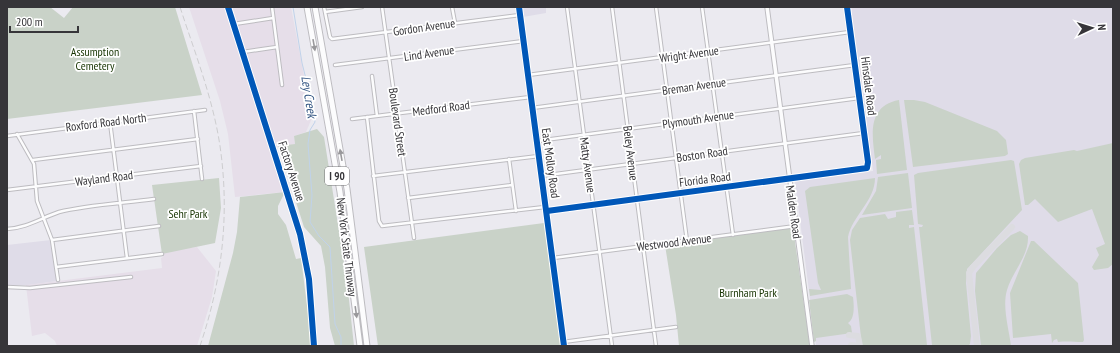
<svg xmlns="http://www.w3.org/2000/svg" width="1120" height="353" viewBox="0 0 1120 353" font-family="'PT Sans Narrow',sans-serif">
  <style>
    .built { fill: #dfdce8 }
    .industrial { fill: #e6dee9 }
    .green { fill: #c9d2c8 }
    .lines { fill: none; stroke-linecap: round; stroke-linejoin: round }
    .stream { stroke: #c0d2ea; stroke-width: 1 }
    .taxiway { stroke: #dcdce0; stroke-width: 6 }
    .street-casing { stroke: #bdbcc0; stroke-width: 4.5 }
    .secondary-casing { stroke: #bdbcc0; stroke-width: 5.5 }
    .highway-casing { stroke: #bdbcc0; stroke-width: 7 }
    .street { stroke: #fcfcfd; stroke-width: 2.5 }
    .secondary { stroke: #fcfcfd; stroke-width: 3.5 }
    .highway { stroke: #fcfcfd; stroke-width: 5 }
    .rail { stroke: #cdcdcf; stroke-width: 1; stroke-dasharray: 6 3; stroke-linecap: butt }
    .cycleway-casing { stroke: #fff; stroke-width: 8 }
    .cycleway { stroke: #0057b8; stroke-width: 6 }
    .oneway { fill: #99989b }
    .labels { text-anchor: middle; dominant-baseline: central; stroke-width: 3.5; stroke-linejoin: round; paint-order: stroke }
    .shield { fill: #fff; stroke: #727274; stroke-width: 1 }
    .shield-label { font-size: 11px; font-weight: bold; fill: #363539 }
    .street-label { font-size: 12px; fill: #363539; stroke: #fff }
    .park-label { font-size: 12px; fill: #173402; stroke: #fff }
    .water-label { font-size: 13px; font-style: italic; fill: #355784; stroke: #fff }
  </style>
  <rect width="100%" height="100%" fill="#ebeaf0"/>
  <path class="built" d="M522,7H551L546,8V13L523,17Z
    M851,7H1113V346H816L795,181L873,171Z
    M51,240L57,281L29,285H7V245Z"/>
  <path class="industrial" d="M189,7H291L312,118L306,132L294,136L295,144L271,148L285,192L235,197L228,134L220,101Z
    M197,247L216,271L212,297L197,346H57L55,341L45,333L32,336L26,285L162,268L161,258L163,257L164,251Z"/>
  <path class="green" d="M7,7H50L64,18L73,7H175L202,95L7,119Z
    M899,100L907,170L877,174L876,160L881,159V155L875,159C872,135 867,106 899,100Z
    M904,100H914L925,102L997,131L1006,140L1008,154L1005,156L913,167Z
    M317,129L324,137L347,281L354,346H335L330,328L325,267L321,246L304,227L278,146L295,144L294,136Z
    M1113,143V264L1108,268L1094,270L1092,267L1099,255L1096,248L1105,244L1092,209L1058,222L1035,199L1028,205H1025L1019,164L1021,160L1025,158L1074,150L1077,151Z
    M1011,160L1014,161L1022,210L967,269L966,283L971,336L970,344L968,346L932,345L919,227H922L923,225L918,224L914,175L918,173Z
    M908,173L912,208L862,215L876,191L878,177Z
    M219,178L221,208L215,243L162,254L152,185Z
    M875,178C875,201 852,216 848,237L851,289L810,296L809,289L821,290L818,283L805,191L810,187Z
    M285,192L278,206V214L286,225L296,259L301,258L310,329V346H208L233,253L237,232L240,197Z
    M912,210L914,225H909V228L914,227L927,345L862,346L850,240L852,230L860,218L885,214L888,219L896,217V212Z
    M544,223L561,346H378L364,247Z
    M793,228L810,346H679L676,315L665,245Z
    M1020,231L1028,236C1029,256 1012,272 1007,290C1002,307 1009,329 1011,346H981L975,291L976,273L997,248L1011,235Z
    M1031,241H1034L1078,283L1084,340L1083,342C1074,342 1068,341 1058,342L1057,339L1054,340L1052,343L1051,334L1013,338L1010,293Z
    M847,294L853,297C854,305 855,319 848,323L851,326L852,333L816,338V341L814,342L809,300Z"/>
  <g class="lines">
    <path class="stream" d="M293,7L302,63L311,99L315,122L310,130L308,144L312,195L310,222L319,236L330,247L335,324L341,337V346"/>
    <path class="taxiway" d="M849,335L858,336L860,346
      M851,345L859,346
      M977,346L969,273L973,267L1012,227"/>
    <g class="street-casing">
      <path id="street" d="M272,7L282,85
        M324,7L330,37L332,39L520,15
        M382,7L414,238
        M452,7L455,23
        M567,7L612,346
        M612,7L656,346
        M656,7L687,241
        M702,7L733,235
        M325,12L362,7
        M234,24L273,18
        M243,52L277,47
        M335,65L524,41
        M528,75L850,32
        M372,76L377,116
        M532,108L855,65
        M194,111L202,179
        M367,117L379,221L382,226L545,207
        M352,119L531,97
        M110,122L127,258
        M17,134L34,164L37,201L52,240L58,280
        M7,136L205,110
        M537,141L859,98
        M509,159L516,211
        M33,160L198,139
        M373,176L539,156
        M541,176L864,133
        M7,190L201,166
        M408,198L512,185
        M547,211L867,168L868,162L847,7
        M7,229C27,228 41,218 59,212C87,205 125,203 154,199
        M52,240L159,226
        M553,258L796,226
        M56,267L162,254
        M7,287L30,288L131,277
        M563,342L676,327"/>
    </g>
    <g class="secondary-casing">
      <path id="secondary" d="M228,7L300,234L309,279L314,346
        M519,7L564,346
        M767,7L812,346"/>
    </g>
    <g class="highway-casing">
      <path id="highway" d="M307,7L340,192L360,346
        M315,7L347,189L367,346"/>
    </g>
    <use href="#street" class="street"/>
    <use href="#secondary" class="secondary"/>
    <use href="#highway" class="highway"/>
    <path class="rail" d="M180,7C195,53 213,99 220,146C230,215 222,281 200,346"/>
    <g class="cycleway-casing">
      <path id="cycleway" d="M228,7L300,234L309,279L314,346
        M519,7L564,346
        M547,211L867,168L868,162L847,7"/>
    </g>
    <use href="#cycleway" class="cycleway"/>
  </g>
  <defs><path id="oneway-solid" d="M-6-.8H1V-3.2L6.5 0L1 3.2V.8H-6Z"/></defs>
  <g class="oneway">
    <use href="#oneway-solid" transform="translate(314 45) rotate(80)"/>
    <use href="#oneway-solid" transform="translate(341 155) rotate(-100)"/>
    <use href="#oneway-solid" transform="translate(356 312) rotate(82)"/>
  </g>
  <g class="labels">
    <rect class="shield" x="325" y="167" width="24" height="18" rx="3"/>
    <g class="shield-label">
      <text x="337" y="176">I 90</text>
    </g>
    <g class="street-label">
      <text transform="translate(424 27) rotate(-8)">Gordon Avenue</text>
      <text transform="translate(429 53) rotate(-8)">Lind Avenue</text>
      <text transform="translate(689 54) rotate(-8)">Wright Avenue</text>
      <text transform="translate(694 86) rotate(-8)">Breman Avenue</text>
      <text transform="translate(869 86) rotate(83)">Hinsdale Road</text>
      <text transform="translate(441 108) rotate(-7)">Medford Road</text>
      <text transform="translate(698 119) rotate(-8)">Plymouth Avenue</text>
      <text transform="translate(106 122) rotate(-7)">Roxford Road North</text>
      <text transform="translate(398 122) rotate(82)">Boulevard Street</text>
      <text transform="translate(631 153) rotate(83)">Beley Avenue</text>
      <text transform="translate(702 154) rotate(-8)">Boston Road</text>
      <text transform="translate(551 163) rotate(82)">East Molloy Road</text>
      <text transform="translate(588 165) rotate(82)">Matty Avenue</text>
      <text transform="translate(292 171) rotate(72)">Factory Avenue</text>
      <text transform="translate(104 178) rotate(-7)">Wayland Road</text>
      <text transform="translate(705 179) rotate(-7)">Florida Road</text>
      <text transform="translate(794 212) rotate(82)">Malden Road</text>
      <text transform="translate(674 242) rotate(-7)">Westwood Avenue</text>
      <text transform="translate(347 247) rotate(83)">New York State Thruway</text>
    </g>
    <g class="park-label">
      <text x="95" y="51">Assumption<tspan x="95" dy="14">Cemetery</tspan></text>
      <text x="188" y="213">Sehr Park</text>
      <text x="748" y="292">Burnham Park</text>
    </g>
    <g class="water-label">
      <text transform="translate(309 97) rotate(81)">Ley Creek</text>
    </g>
  </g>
  <rect width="1120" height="353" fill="none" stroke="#363539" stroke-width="16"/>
  <g transform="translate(1092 28) rotate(86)" stroke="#ffffff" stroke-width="3" paint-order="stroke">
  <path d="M0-3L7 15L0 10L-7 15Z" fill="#363539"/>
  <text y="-6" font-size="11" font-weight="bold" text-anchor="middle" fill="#363539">N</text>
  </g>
  <path d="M10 26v6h68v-6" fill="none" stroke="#363539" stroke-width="2"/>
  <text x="16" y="26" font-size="12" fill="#363539" stroke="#ffffff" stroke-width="3" paint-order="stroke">200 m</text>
</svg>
